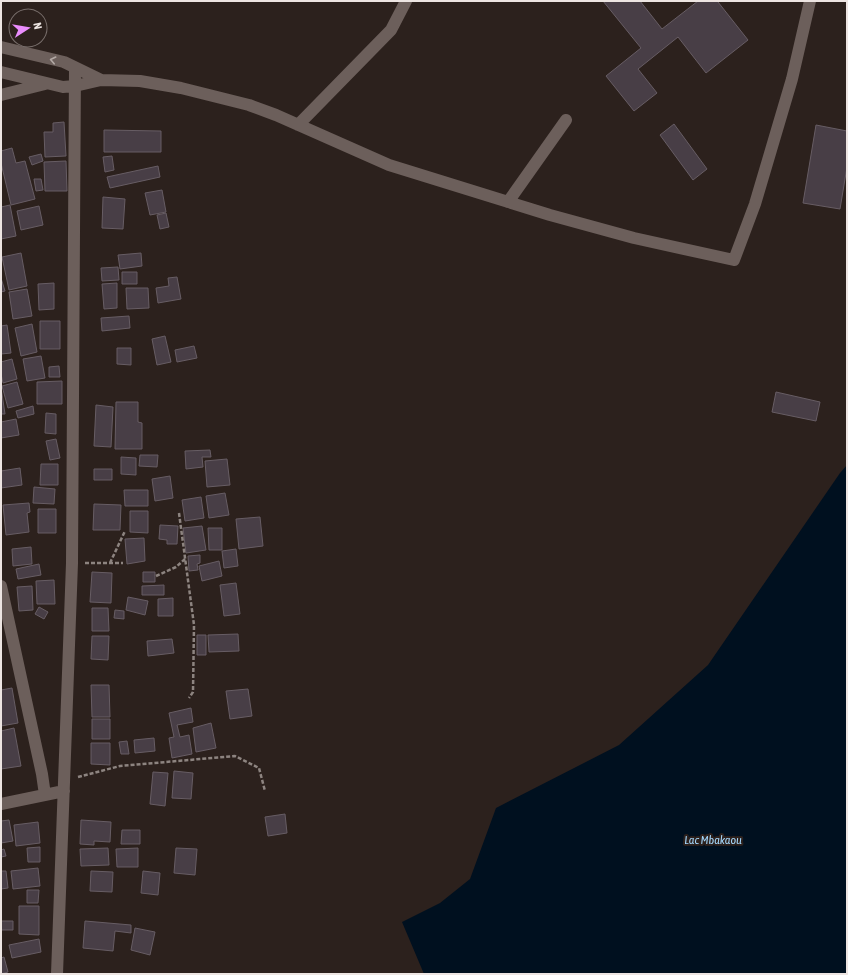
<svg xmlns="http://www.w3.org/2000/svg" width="848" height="975" viewBox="0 0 848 975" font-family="'Asap Condensed',sans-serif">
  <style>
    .water { fill: #00101f }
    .building { fill: #483e46; stroke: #675d64 }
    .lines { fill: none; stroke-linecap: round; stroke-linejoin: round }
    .path { stroke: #8d8480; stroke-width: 2.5; stroke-dasharray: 4 2; stroke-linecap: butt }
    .minor { stroke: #6c5f5b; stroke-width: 12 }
    .oneway { stroke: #b3a9a5 }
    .labels { text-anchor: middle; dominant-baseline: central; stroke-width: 4; stroke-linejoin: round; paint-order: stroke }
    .water-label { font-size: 12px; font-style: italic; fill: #a4d8fd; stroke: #2c211d }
  </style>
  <rect width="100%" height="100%" fill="#2c211d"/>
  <path class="water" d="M847,465V974H424L402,922L440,903L470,879L496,808L619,745L708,665L840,473Z"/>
  <path class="building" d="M603,1H640L662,29L698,1H720L718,2L748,40L706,73L678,37L638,69L657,93L634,111L606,76L641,48Z
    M64,122L66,156L45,157L44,132H53V123Z
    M674,124L707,169L693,180L660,135Z
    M816,125L847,131V167L840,209L803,203Z
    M104,130L161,131V152H104Z
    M12,148L16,163L25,161L35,199L11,205L1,163V151Z
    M41,154L43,161L32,165L29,157Z
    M112,156L114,170L105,172L103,157Z
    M66,161L67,191H45L44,162Z
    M158,166L160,177L110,188L107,177Z
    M34,179H41L43,190L36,191Z
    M162,190L166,212L150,215L145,193Z
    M103,197L125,199L123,229L102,228Z
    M10,205L16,236L1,239V207Z
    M39,206L43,225L21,230L17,211Z
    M166,213L169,227L160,229L157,215Z
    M21,253L27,286L9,290L2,257Z
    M141,253L142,266L120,269L118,255Z
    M118,267L119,280L102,281L101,268Z
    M122,272H137V284H122Z
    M177,277L181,299L158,303L156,288L169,286L168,278Z
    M1,278L5,291L1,292Z
    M54,283V309L39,310L38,284Z
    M117,283V308L104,309L102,284Z
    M126,288H148L149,308L127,309Z
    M27,289L32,316L13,319L9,292Z
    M129,316L130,328L102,331L101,318Z
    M40,321H60V349H40Z
    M32,324L37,352L21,356L15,328Z
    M7,325L11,353L1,354V326Z
    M165,336L171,362L157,365L152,339Z
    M194,346L197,358L177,362L175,350Z
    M117,348H131V365L117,364Z
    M41,356L45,378L27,381L23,359Z
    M12,359L17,379L3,383L1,374V362Z
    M59,366L60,377H49V367Z
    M62,381V404H37V382Z
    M17,382L23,404L8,408L2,386Z
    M1,387L5,414H1Z
    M776,392L820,402L816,421L772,412Z
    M116,402H138V422L142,423V449H115Z
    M96,405L113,407L111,447L94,446Z
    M33,406L34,414L18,418L16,411Z
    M46,413L56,414V434L45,433Z
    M16,419L19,435L1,438V422Z
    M56,439L60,458L50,460L46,441Z
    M210,450L211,457H202L203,467L186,469L185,451Z
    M140,455H158L157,467L139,466Z
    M121,457L136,458V475L121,474Z
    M227,459L230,485L207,487L205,461Z
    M41,464H58V485H40Z
    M20,468L22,485L1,488V471Z
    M94,469H112V480H94Z
    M170,476L173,498L155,501L152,479Z
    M34,487L55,489L54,504L33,503Z
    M124,490H148V506H125Z
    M225,493L229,515L209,518L206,496Z
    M201,497L204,518L185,521L182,500Z
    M29,503L30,512L27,513L29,532L6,535L3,505Z
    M94,504L121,505L120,530H93Z
    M38,509H56V533H38Z
    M130,511H148V533L130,532Z
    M260,517L263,546L239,549L236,519Z
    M160,525L178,526L177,544H167V540L159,539Z
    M202,526L206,550L186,553L183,528Z
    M208,528H222V550H209Z
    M144,538L145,561L127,564L125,539Z
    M31,547L32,564L13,566L12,549Z
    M236,549L238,566L224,568L222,551Z
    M200,555V563L197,564L198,570L189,571L188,556Z
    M219,561L222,576L202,581L199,566Z
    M39,564L41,575L18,579L16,569Z
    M92,572L112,573L111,603L90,602Z
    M143,572H155V582H143Z
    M54,580L55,604H37L36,581Z
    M236,583L240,614L224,616L220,585Z
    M164,585V595H142V586Z
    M32,586L33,610L19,611L17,587Z
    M128,597L148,601L145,615L126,610Z
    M173,598V616H158V599Z
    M39,607L48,612L44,619L35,614Z
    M92,608H108L109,631H92Z
    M115,610L124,611V619L114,618Z
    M238,634L239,651L209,652L208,635Z
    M197,635H206V655H197Z
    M92,636H109L108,660L91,659Z
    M172,639L174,653L148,656L147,641Z
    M91,685H109L110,717H92Z
    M12,688L18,723L1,726V690Z
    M248,689L252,716L230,719L226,691Z
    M191,708L193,722L177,725L180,737L189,735L192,754L172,758L169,738L174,737L169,713Z
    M92,719H110V739H92Z
    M211,723L216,748L196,752L193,728Z
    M14,728L21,766L1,769V731Z
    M154,738L155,751L135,753L134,740Z
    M127,741L129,754H121L119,742Z
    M91,743H110V765L91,764Z
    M174,771L193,773L191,799L172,798Z
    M153,772L168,773L165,806L150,804Z
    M285,814L287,833L268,836L265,817Z
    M9,820L13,841L1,843V821Z
    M81,820L111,822L110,842L94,841V845L80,844Z
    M38,822L40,843L16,846L14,825Z
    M122,830H140V844H121Z
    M40,847V862H28L27,848Z
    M108,848L109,865L81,866L80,849Z
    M138,848V867H117L116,849Z
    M176,848L197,849L195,875L174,873Z
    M4,849L6,856L1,857V850Z
    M38,868L40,886L13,889L11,871Z
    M1,871H6L8,888L1,889Z
    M91,871L113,872L112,892L90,891Z
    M143,871L160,873L158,895L141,893Z
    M27,890H39L38,903H27Z
    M19,906H39V935L19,934Z
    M1,921H13V930H1Z
    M85,921L131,925V933L115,931L113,951L83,948Z
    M135,928L155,932L150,955L131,950Z
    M39,939L41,952L12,958L9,945Z
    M4,957L8,972L1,974V958Z"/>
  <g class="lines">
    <path class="path" d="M179,513L194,625L193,692L189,698
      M85,563H123
      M110,563L125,531
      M156,576L176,567L185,559
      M78,777L120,766L235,756L259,768L265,791"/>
    <path class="minor" d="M1,47L64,62L101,80
      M1,72L63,87L75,86L101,80L140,81L181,88L249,105L276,115L389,165L550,215L634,238L734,260L755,204L792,79L810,1
      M1,95L45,84
      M298,125L391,30L406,1
      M508,202L566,120
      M1,586L42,774L45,795
      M1,804L64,791
      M57,974L72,563L75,68"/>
  </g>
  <defs><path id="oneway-chevron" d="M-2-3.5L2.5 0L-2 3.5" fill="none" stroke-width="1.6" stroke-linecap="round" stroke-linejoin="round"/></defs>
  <use class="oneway" href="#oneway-chevron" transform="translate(53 60) rotate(-167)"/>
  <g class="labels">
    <g class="water-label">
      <text x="713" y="840">Lac Mbakaou</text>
    </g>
  </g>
  <rect width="848" height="975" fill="none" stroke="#ede5e2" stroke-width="4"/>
  <g transform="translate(28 28) rotate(78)"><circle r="19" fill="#2c211d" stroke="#796f6c"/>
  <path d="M0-3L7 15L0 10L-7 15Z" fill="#ea8dfd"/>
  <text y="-6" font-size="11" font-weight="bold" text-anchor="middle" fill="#ede5e2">N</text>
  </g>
</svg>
